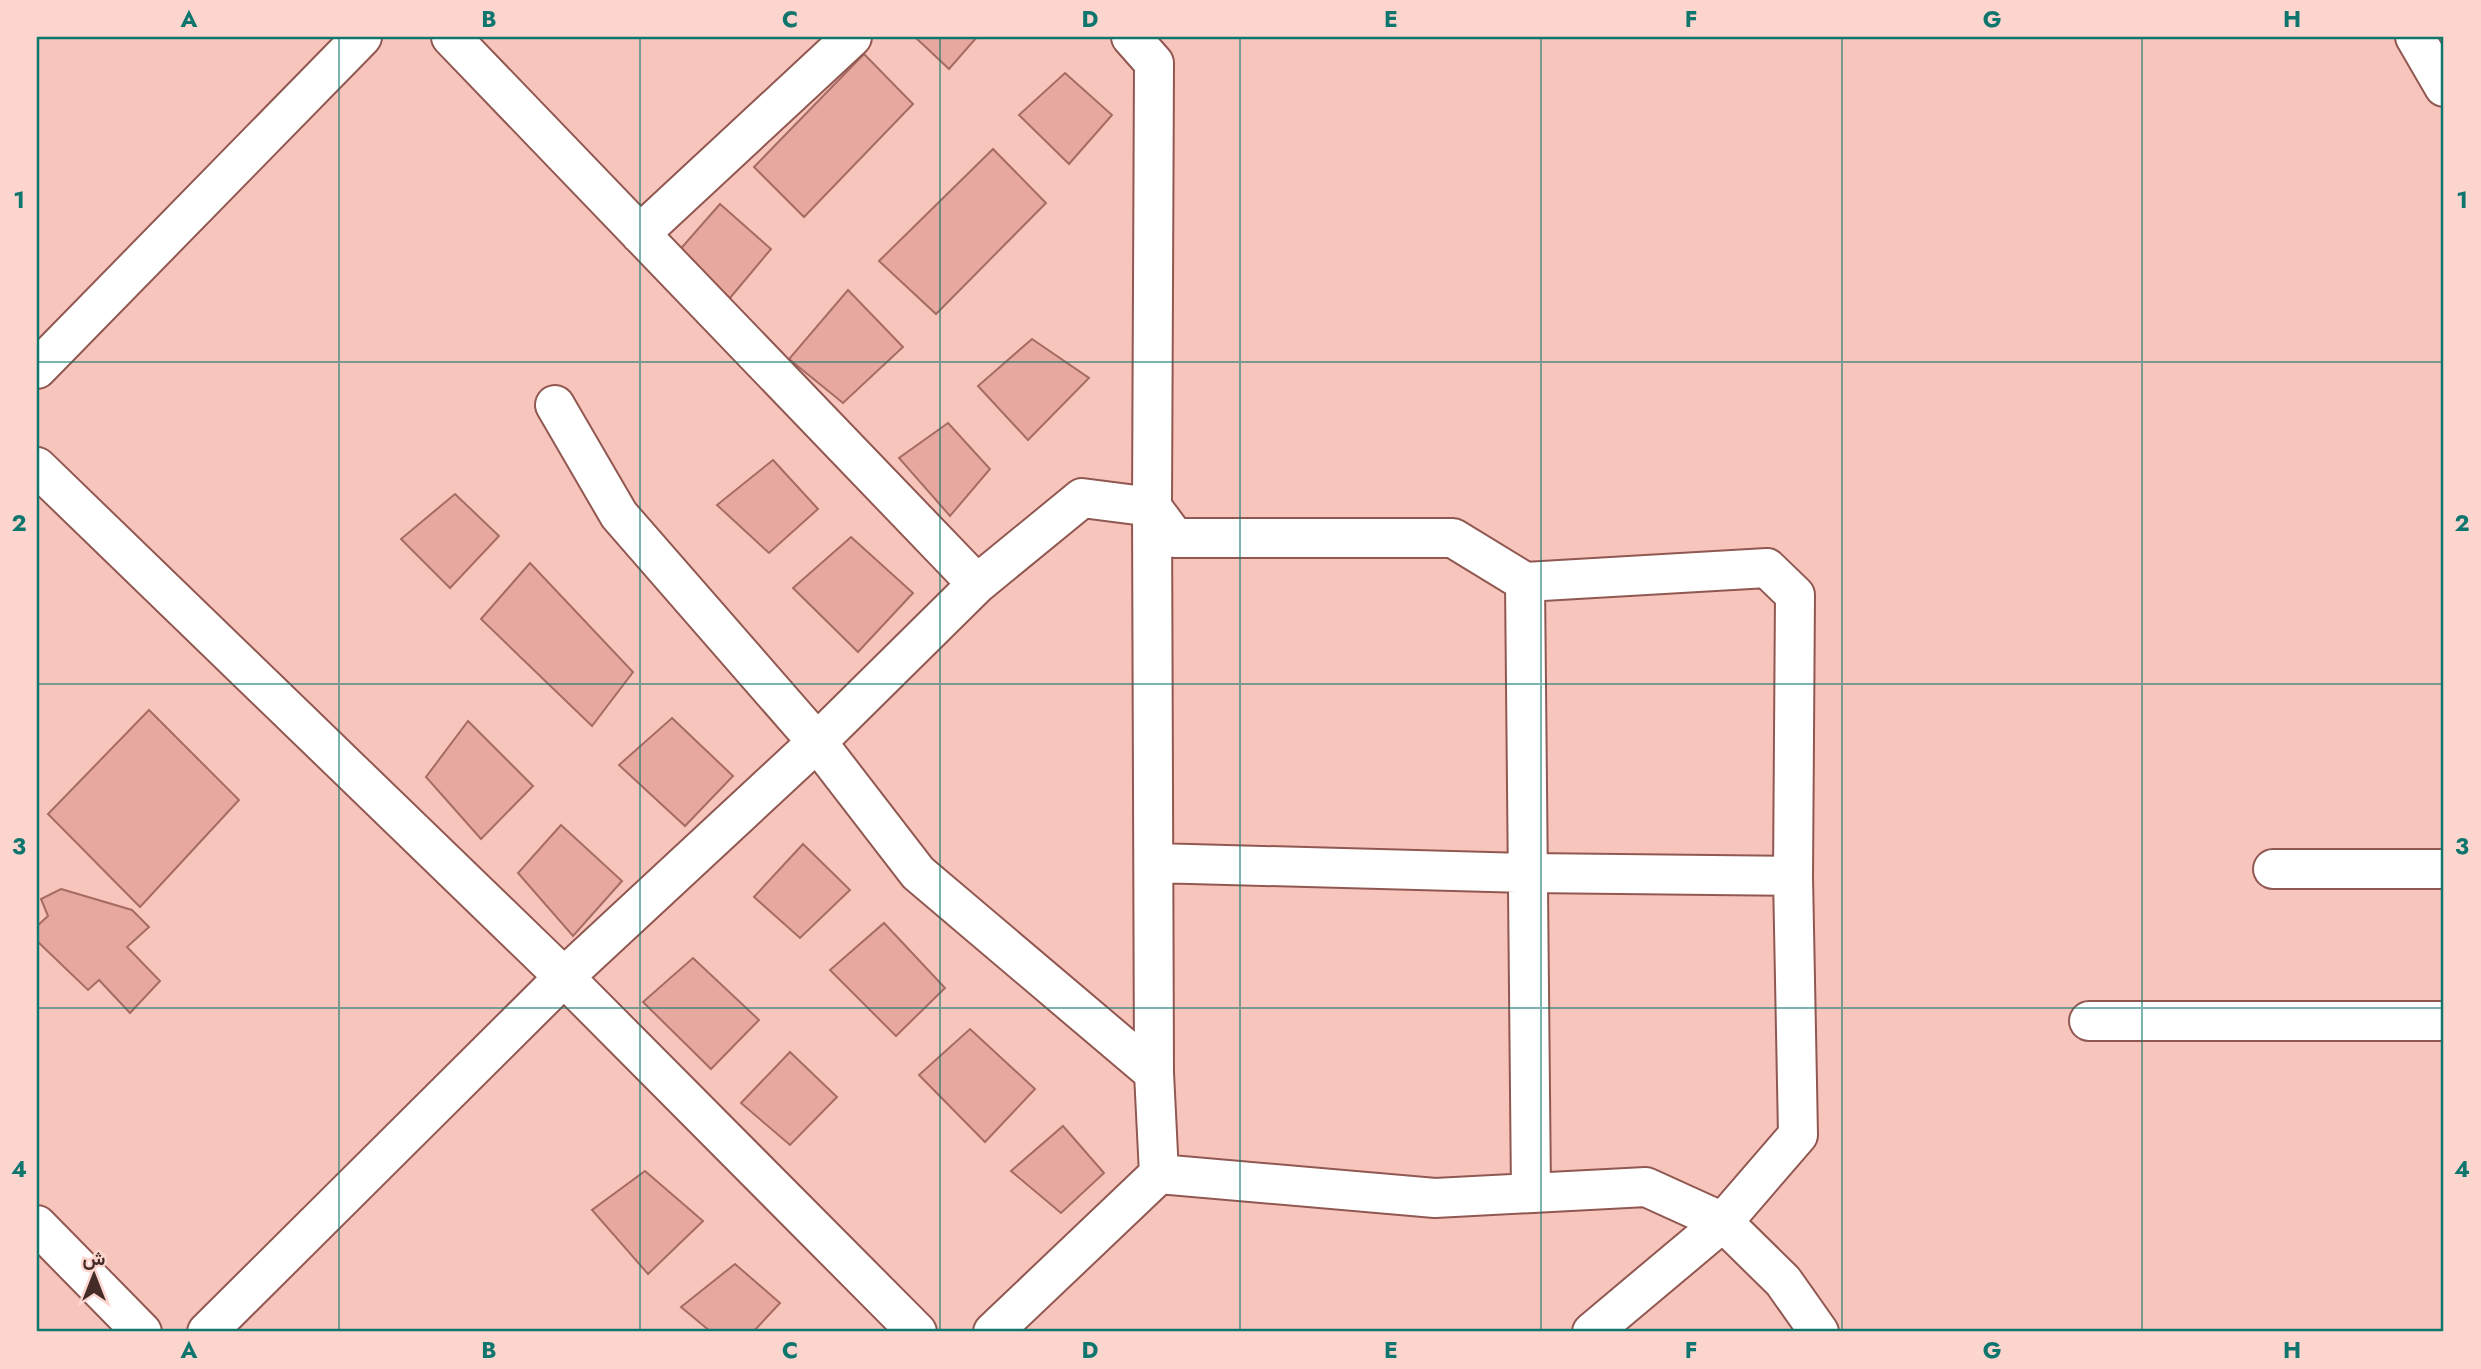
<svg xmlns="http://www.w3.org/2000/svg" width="2481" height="1369" viewBox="0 0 2481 1369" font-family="Jost,Vazirmatn,sans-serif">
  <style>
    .building { fill: #e6a89f; stroke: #a66c64; stroke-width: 2 }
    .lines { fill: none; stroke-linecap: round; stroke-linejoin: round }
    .minor-casing { stroke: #905850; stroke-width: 42 }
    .minor { stroke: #fff; stroke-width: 38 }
    .grid { fill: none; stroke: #0f766e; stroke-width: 2; stroke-opacity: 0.55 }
    .neatline { fill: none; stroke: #0f766e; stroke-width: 2.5 }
    .grid-label { font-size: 23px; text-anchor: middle; font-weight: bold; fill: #0f766e }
  </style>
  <rect width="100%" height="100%" fill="#f8c5bd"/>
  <path class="building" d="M915,37H977L949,69Z
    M864,54L913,104L804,217L754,167Z
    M1065,73L1112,115L1069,164L1019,115Z
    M993,149L1046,203L936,314L879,261Z
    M720,204L771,249L730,298L677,253Z
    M848,290L903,347L843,403L789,359Z
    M1032,339L1089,378L1028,440L978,386Z
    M948,423L990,469L950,516L899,458Z
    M773,460L818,509L769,553L717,505Z
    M455,494L499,536L450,588L401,539Z
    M851,537L913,593L858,652L793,588Z
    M530,563L633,672L592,726L481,619Z
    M149,710L239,800L140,907L48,814Z
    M672,718L733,776L685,826L619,765Z
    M468,721L533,786L481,839L426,777Z
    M561,825L622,881L573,936L518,873Z
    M803,844L850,890L800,938L754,897Z
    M61,889L132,910L149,927L127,947L160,981L130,1013L99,980L88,990L37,941V926L48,916L41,899Z
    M884,923L945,988L896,1036L830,970Z
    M693,958L759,1020L711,1069L643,1002Z
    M970,1029L1035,1089L985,1142L919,1075Z
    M790,1052L837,1097L790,1145L741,1103Z
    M1063,1126L1104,1173L1061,1213L1011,1171Z
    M645,1171L703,1221L648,1274L592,1210Z
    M735,1264L780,1303L753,1332H711L681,1307Z"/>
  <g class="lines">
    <g class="minor-casing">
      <path id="minor" d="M451,37L977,584
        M2415,37L2444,87
        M640,234L852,37
        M37,369L362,37
        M555,405L619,515L817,742L918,873L1154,1073
        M37,467L564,977L917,1332
        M1152,507L1154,1073L1159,1174L1435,1198L1646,1187L1723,1222L1783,1281L1819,1332
        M1152,507L1175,538H1453L1525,582L1531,1193
        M1525,582L1767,568L1795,595L1793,876L1798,1135L1723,1222L1592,1332
        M1154,863L1528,873L1793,876
        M2273,869H2444
        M2089,1021H2444
        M37,1225L142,1332
        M207,1332L564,977L817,742L977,584L1082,498L1152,507L1154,63L1131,37
        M993,1332L1159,1174"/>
    </g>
    <use href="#minor" class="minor"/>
  </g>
  <path class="grid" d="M339,37V1332M640,37V1332M940,37V1332M1240,37V1332M1541,37V1332M1842,37V1332M2142,37V1332M37,362H2444M37,684H2444M37,1008H2444"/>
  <rect width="2481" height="1369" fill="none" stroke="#fdd5cf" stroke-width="77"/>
  <g transform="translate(94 1275)" stroke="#fdd5cf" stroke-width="5" paint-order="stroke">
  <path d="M0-5L12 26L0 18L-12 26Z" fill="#452c29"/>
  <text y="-10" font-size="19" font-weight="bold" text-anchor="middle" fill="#452c29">ش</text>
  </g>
  <rect x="38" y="38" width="2404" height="1292" class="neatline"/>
  <g class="grid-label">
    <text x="189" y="27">A</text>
    <text x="489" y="27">B</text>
    <text x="790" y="27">C</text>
    <text x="1090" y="27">D</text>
    <text x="1391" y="27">E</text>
    <text x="1691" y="27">F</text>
    <text x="1992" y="27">G</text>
    <text x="2292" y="27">H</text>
    <text x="19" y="208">1</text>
    <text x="2462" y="208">1</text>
    <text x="19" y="531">2</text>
    <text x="2462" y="531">2</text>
    <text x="19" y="854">3</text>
    <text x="2462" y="854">3</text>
    <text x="19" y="1177">4</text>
    <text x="2462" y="1177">4</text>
    <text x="189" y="1358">A</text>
    <text x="489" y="1358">B</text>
    <text x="790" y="1358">C</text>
    <text x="1090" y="1358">D</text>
    <text x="1391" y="1358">E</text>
    <text x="1691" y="1358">F</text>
    <text x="1992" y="1358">G</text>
    <text x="2292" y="1358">H</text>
  </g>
</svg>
